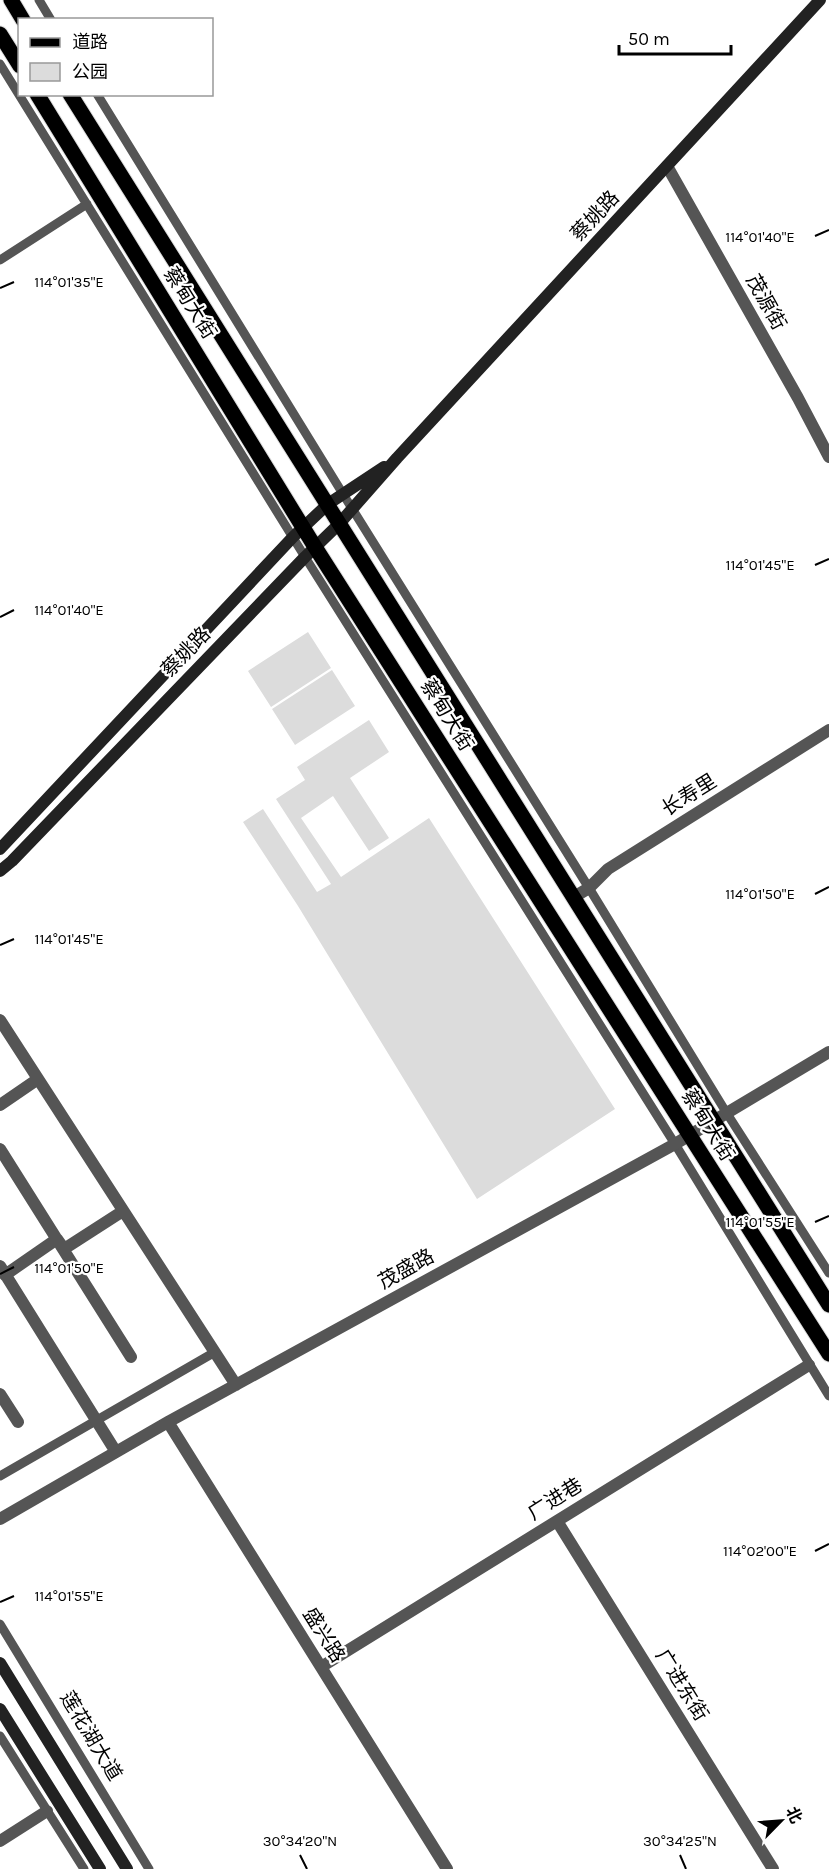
<svg xmlns="http://www.w3.org/2000/svg" width="829" height="1869" viewBox="0 0 829 1869" font-family="Karla,'Noto Sans SC',sans-serif">
  <style>
    .green { fill: #dcdcdc }
    .lines { fill: none; stroke-linecap: round; stroke-linejoin: round }
    .primary-casing { stroke: #dbdbdb; stroke-width: 17 }
    .lane { stroke: #555; stroke-width: 9 }
    .street { stroke: #555; stroke-width: 12 }
    .secondary { stroke: #222; stroke-width: 12 }
    .primary { stroke: #000; stroke-width: 15 }
    .ticks { fill: none; stroke: #000; stroke-width: 2 }
    .labels { text-anchor: middle; dominant-baseline: central; stroke-width: 4.5; stroke-linejoin: round; paint-order: stroke }
    .street-label { font-size: 20px; fill: #000; stroke: #fff }
    .ticks-label { font-size: 15px; text-anchor: middle; fill: #000; stroke: #fff; stroke-width: 4.5; stroke-linejoin: round; paint-order: stroke }
  </style>
  <rect width="100%" height="100%" fill="#fff"/>
  <path class="green" d="M308,632L331,668L271,707L248,671Z
    M332,670L355,706L295,745L272,709Z
    M369,720L389,752L350,778L389,838L369,851L333,796L301,818L341,877L429,818L615,1109L477,1199L298,906L243,822L263,809L317,892L331,884L276,799L305,780L297,767Z"/>
  <g class="lines">
    <g class="primary-casing">
      <path id="primary" d="M11,0L23,20
        M0,34L20,66
        M37,94L315,547L829,1354
        M70,94L829,1305"/>
    </g>
    <path class="lane" d="M39,0L51,20
      M0,64L305,557L675,1144L829,1396
      M97,94L343,494L589,888L726,1112L829,1273
      M0,260L87,204
      M0,1476L215,1352
      M0,1624L149,1869
      M0,1736L84,1869"/>
    <path class="street" d="M667,166L798,398L829,457
      M574,897L589,888L608,869L829,730
      M0,1020L236,1385
      M0,1105L38,1079
      M0,1149L131,1357
      M0,1266L116,1452
      M5,1275L57,1239L64,1249L123,1211
      M0,1394L18,1422
      M168,1422L447,1869
      M0,1519L168,1422L675,1144L829,1052
      M557,1521L773,1869
      M321,1667L809,1365
      M0,1841L47,1811"/>
    <path class="secondary" d="M0,849L293,537L328,504L384,467
      M0,871L12,861L305,557L339,524L397,458L820,0
      M0,1663L127,1869
      M0,1709L100,1869"/>
    <use href="#primary" class="primary"/>
  </g>
  <path class="ticks" d="M815,236L829,230M0,288L14,282M815,565L829,559M0,617L14,610M815,894L829,887M0,945L14,939M815,1222L829,1216M0,1274L14,1267M815,1551L829,1544M0,1602L14,1596M300,1855L307,1869M680,1855L686,1869"/>
  <g class="labels">
    <g class="street-label">
      <text transform="translate(595 216) rotate(-47)">蔡姚路</text>
      <text transform="translate(766 302) rotate(61)">茂源街</text>
      <text transform="translate(190 303) rotate(58)">蔡甸大街</text>
      <text transform="translate(186 652) rotate(-46)">蔡姚路</text>
      <text transform="translate(447 715) rotate(58)">蔡甸大街</text>
      <text transform="translate(689 795) rotate(-32)">长寿里</text>
      <text transform="translate(708 1125) rotate(58)">蔡甸大街</text>
      <text transform="translate(406 1269) rotate(-29)">茂盛路</text>
      <text transform="translate(555 1499) rotate(-32)">广进巷</text>
      <text transform="translate(324 1635) rotate(58)">盛兴路</text>
      <text transform="translate(682 1685) rotate(58)">广进东街</text>
      <text transform="translate(91 1736) rotate(59)">莲花湖大道</text>
    </g>
  </g>
  <g class="ticks-label">
    <text x="760" y="242">114°01'40"E</text>
    <text x="69" y="287">114°01'35"E</text>
    <text x="760" y="570">114°01'45"E</text>
    <text x="69" y="615">114°01'40"E</text>
    <text x="760" y="899">114°01'50"E</text>
    <text x="69" y="944">114°01'45"E</text>
    <text x="760" y="1227">114°01'55"E</text>
    <text x="69" y="1273">114°01'50"E</text>
    <text x="760" y="1556">114°02'00"E</text>
    <text x="69" y="1601">114°01'55"E</text>
    <text x="300" y="1846">30°34'20"N</text>
    <text x="680" y="1846">30°34'25"N</text>
  </g>
  <rect x="18" y="18" width="195" height="78" fill="#ffffff" stroke="#999999" stroke-width="1.5"/>
  <rect x="30" y="38" width="30" height="9" fill="#000000" stroke="#999999" stroke-width="1.5"/>
  <text x="72" y="48" font-size="18" fill="#000000">道路</text>
  <rect x="30" y="63" width="30" height="18" fill="#dcdcdc" stroke="#999999" stroke-width="1.5"/>
  <text x="72" y="78" font-size="18" fill="#000000">公园</text>
  <g transform="translate(781 1821) rotate(65)" stroke="#ffffff" stroke-width="4.5" paint-order="stroke">
  <path d="M0-4.5L10 22L0 15L-10 22Z" fill="#000000"/>
  <text y="-9" font-size="16" font-weight="bold" text-anchor="middle" fill="#000000">北</text>
  </g>
  <path d="M619 45v9h112v-9" fill="none" stroke="#000000" stroke-width="3"/>
  <text x="628" y="45" font-size="18" fill="#000000" stroke="#ffffff" stroke-width="4.5" paint-order="stroke">50 m</text>
</svg>
